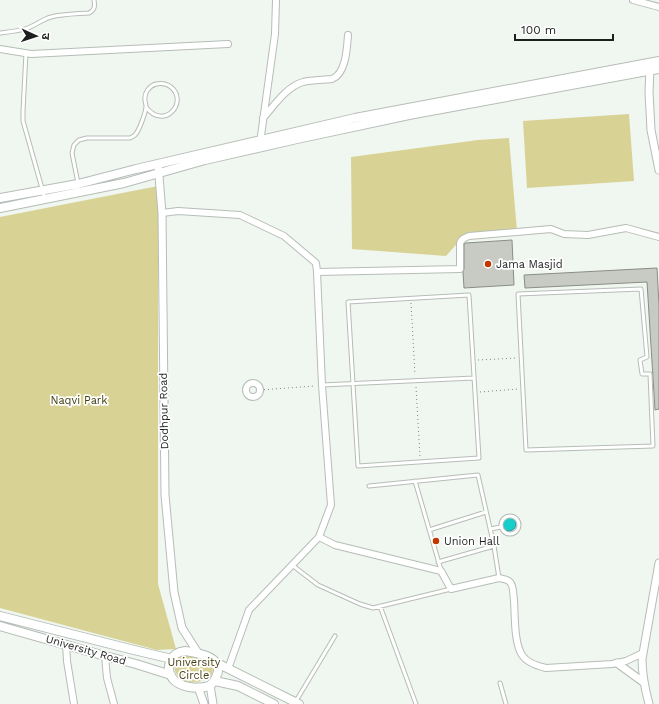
<svg xmlns="http://www.w3.org/2000/svg" width="659" height="704" viewBox="0 0 659 704" font-family="'Work Sans','Noto Sans Devanagari',sans-serif">
  <style>
    .green { fill: #d8d395 }
    .water { fill: #18cecb; stroke: #199a97 }
    .building { fill: #c8cbc4; stroke: #898d85 }
    .lines { fill: none; stroke-linecap: round; stroke-linejoin: round }
    .service-casing { stroke: #b6bdb7; stroke-width: 5 }
    .minor-casing { stroke: #b6bdb7; stroke-width: 8 }
    .tertiary-casing { stroke: #b6bdb7; stroke-width: 9 }
    .secondary-casing { stroke: #b6bdb7; stroke-width: 10 }
    .path { stroke: #7f8480; stroke-width: 1; stroke-dasharray: 1 3; stroke-linecap: butt }
    .service { stroke: #fff; stroke-width: 3 }
    .minor { stroke: #fff; stroke-width: 6 }
    .tertiary { stroke: #fff; stroke-width: 7 }
    .secondary { stroke: #fff; stroke-width: 8 }
    .poi-dot { fill: #c03800; stroke: #fff; stroke-width: 1.5 }
    .labels { text-anchor: middle; dominant-baseline: central; stroke-width: 3.5; stroke-linejoin: round; paint-order: stroke }
    .poi-label { font-size: 11px; fill: #1c1f1d; stroke: #fff; text-anchor: start }
    .park-label { font-size: 11px; fill: #433f12; stroke: #fff }
    .street-label { font-size: 11px; fill: #1c1f1d; stroke: #fff }
  </style>
  <rect width="100%" height="100%" fill="#f0f6f0"/>
  <path class="green" d="M629,114L634,181L527,188L523,121Z
    M509,138L517,231L464,236L446,256L352,249L351,157L478,140Z
    M158,186V584L176,649L157,650L0,608V217Z
    M189,655C202,658 220,660 210,678C206,681 201,681 195,682C192,682 186,682 183,680C174,676 171,663 180,657C183,656 186,656 189,655Z"/>
  <path class="water" d="M502 524a7 7 0 1 1 14 0a7 7 0 1 1-14 0Z"/>
  <path class="building" d="M512,240L514,285L464,288L463,272L464,269V244L466,243Z
    M657,268L659,305V409L655,410L647,282L525,288L524,275Z"/>
  <g class="lines">
    <g class="service-casing">
      <path id="service" d="M0,33C9,32 20,31 28,28C36,25 43,19 51,17C63,14 76,14 89,13C95,10 95,6 94,0
        M26,53L23,111V121L45,199
        M78,183L72,153L74,145L79,140L87,138H130C132,137 134,136 135,135C139,131 146,112 146,106C146,104 145,103 145,100C144,93 149,86 156,84C161,83 167,84 171,87C189,102 164,131 146,107
        M641,289L647,357L640,360L642,374H650L653,446L526,450L518,294Z
        M469,295L479,458L358,466L348,302Z
        M322,385L474,378
        M415,481L441,570
        M369,486L478,475L494,546L499,578
        M501 525a9 9 0 1 1 18 0a9 9 0 1 1-18 0Z
        M490,529L501,527
        M429,530L486,512
        M438,562L494,546
        M292,565L318,585L360,604L373,608L451,589
        M380,606L416,704
        M500,683L506,704
        M296,701L335,636"/>
    </g>
    <g class="minor-casing">
      <path id="minor" d="M633,0L659,7
        M0,49L31,54L228,44
        M263,118C274,106 286,87 303,82C312,80 323,80 332,79C346,74 347,48 348,35
        M260,143L275,34L276,0
        M162,213L178,211L240,215L284,236L316,263L317,272L322,385L331,505L319,537L249,610L228,669
        M317,272L460,269V243C462,239 464,238 469,236L551,229L564,234L588,235L626,228L659,237
        M246 390a7 7 0 1 1 14 0a7 7 0 1 1-14 0Z
        M319,537L335,545L441,571L451,589L499,578C503,579 507,579 510,582C514,586 513,595 514,600C515,615 514,643 522,655C527,663 537,666 546,668L612,664L626,661L643,653
        M66,644L67,661L74,704
        M105,656L107,678L114,704"/>
    </g>
    <g class="tertiary-casing">
      <path id="tertiary" d="M650,67L649,92L651,130L659,170
        M158,164L162,213L165,495L174,592L182,628L198,653
        M617,663L643,682
        M210,685L213,704
        M198,687L204,704
        M649,704C645,689 642,675 642,659L659,563"/>
    </g>
    <g class="secondary-casing">
      <path id="secondary" d="M0,198L78,184L136,169L355,118L659,61
        M0,208L124,183L205,160L297,139L409,115L659,69
        M0,616L134,650L172,659
        M0,626L105,656L136,664L171,675
        M185,651C199,653 226,657 216,677C214,683 211,686 205,687C195,689 180,687 173,679C164,668 171,652 185,651Z
        M217,663L299,704
        M215,681L238,686L274,704"/>
    </g>
    <path class="path" d="M411,303L415,375
      M478,360L517,358
      M416,387L420,457
      M260,390L315,386
      M480,392L518,389"/>
    <use href="#service" class="service"/>
    <use href="#minor" class="minor"/>
    <use href="#tertiary" class="tertiary"/>
    <use href="#secondary" class="secondary"/>
  </g>
  <g class="poi-dot">
    <circle cx="488" cy="264" r="4"/>
    <circle cx="436" cy="541" r="4"/>
  </g>
  <g class="labels">
    <g class="poi-label">
      <text x="496" y="264">Jama Masjid</text>
      <text x="444" y="541">Union Hall</text>
    </g>
    <g class="park-label">
      <text x="79" y="400">Naqvi Park</text>
      <text x="194" y="662">University<tspan x="194" dy="13">Circle</tspan></text>
    </g>
    <g class="street-label">
      <text transform="translate(164 411) rotate(-91)">Dodhpur Road</text>
      <text transform="translate(86 650) rotate(16)">University Road</text>
    </g>
  </g>
  <g transform="translate(36 36) rotate(93)" stroke="#ffffff" stroke-width="3" paint-order="stroke">
  <path d="M0-3L7 15L0 10L-7 15Z" fill="#1c1f1d"/>
  <text y="-6" font-size="11" font-weight="bold" text-anchor="middle" fill="#1c1f1d">उ</text>
  </g>
  <path d="M515 34v6h98v-6" fill="none" stroke="#1c1f1d" stroke-width="2"/>
  <text x="521" y="34" font-size="12" fill="#1c1f1d" stroke="#ffffff" stroke-width="3" paint-order="stroke">100 m</text>
</svg>
